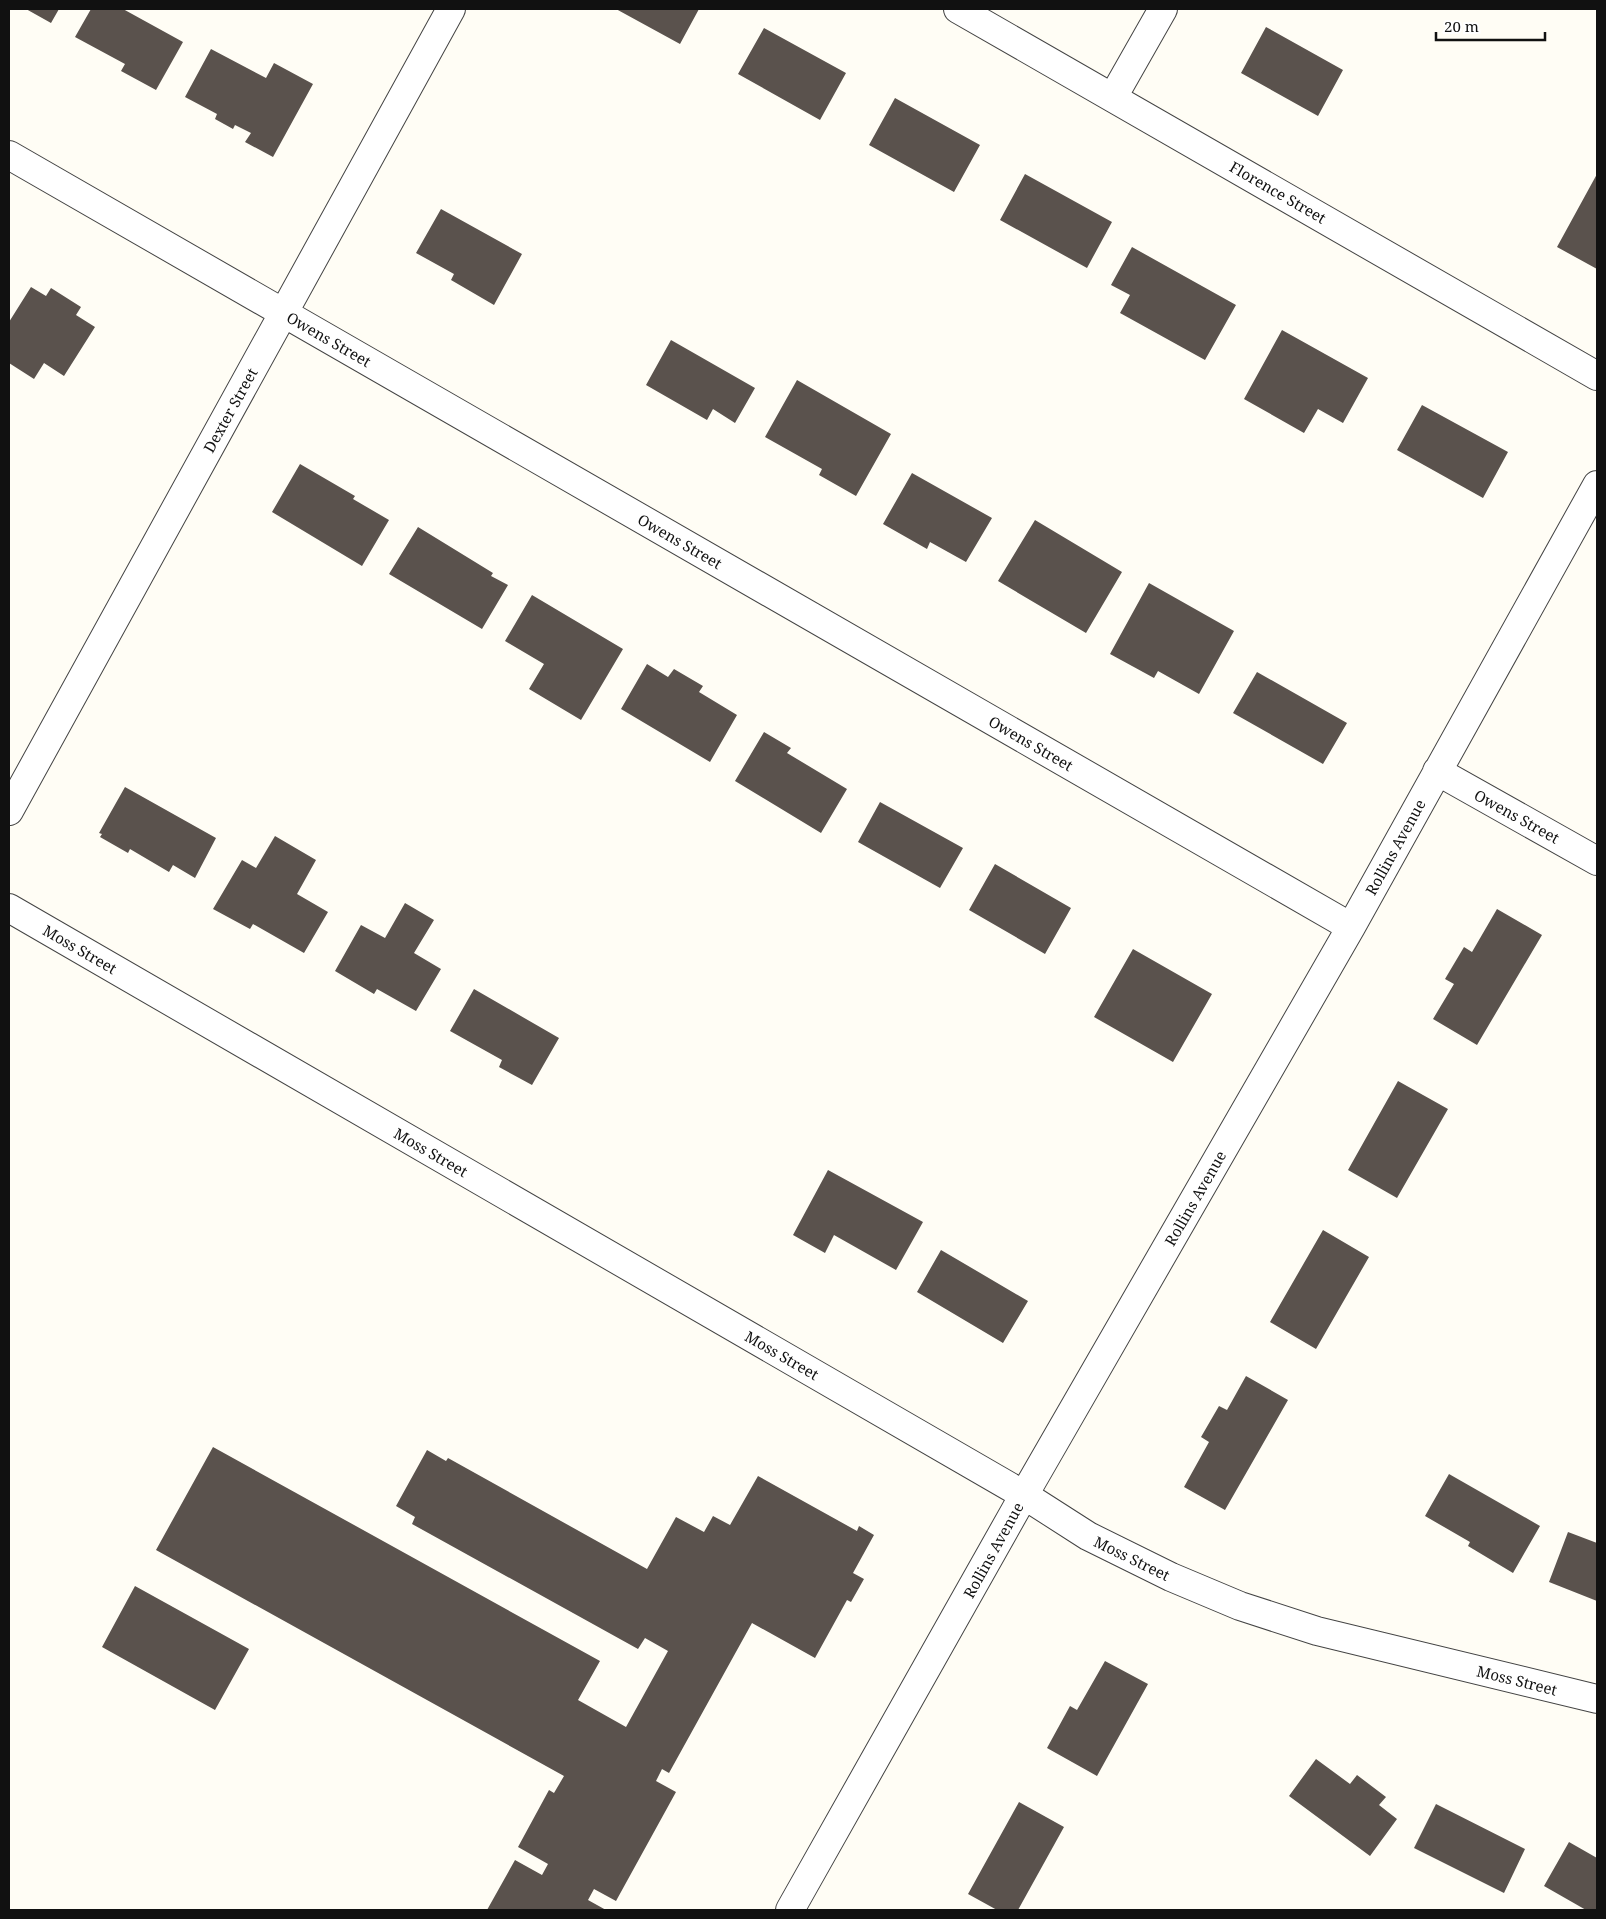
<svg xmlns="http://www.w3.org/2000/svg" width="1606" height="1919" viewBox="0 0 1606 1919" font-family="'Noto Serif',serif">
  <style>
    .building { fill: #5a524d }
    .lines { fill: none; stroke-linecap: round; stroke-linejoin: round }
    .minor-casing { stroke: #444; stroke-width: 30 }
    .minor { stroke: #fff; stroke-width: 28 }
    .labels { text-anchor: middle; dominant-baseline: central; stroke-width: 5; stroke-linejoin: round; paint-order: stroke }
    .street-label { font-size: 15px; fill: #111; stroke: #fff }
  </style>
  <rect width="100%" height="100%" fill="#fffdf5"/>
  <path class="building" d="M26,9H59L51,23Z
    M91,9H123L183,42L156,90L121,71L125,64L75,37Z
    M616,9H699L680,44Z
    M1266,27L1343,70L1318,116L1241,73Z
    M764,28L846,73L820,120L738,74Z
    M211,49L266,78L274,63L313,84L273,157L245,142L251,133L235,125L233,129L215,119L217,114L185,97Z
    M895,98L980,145L954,192L869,145Z
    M1025,174L1112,222L1087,268L1000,220Z
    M1597,174V269L1557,247Z
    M441,209L522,254L494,305L451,280L454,274L416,253Z
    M1132,247L1236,305L1205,360L1120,313L1130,295L1111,285Z
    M31,287L46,296L51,288L81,307L76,315L95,327L64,376L44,363L34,379L9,363V322Z
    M1282,330L1368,378L1343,423L1318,409L1304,433L1244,399Z
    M671,340L755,388L735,423L713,409L707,420L646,385Z
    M797,380L891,434L856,496L819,475L822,469L765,437Z
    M1422,405L1508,452L1483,498L1397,450Z
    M300,464L355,496L353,499L389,520L362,566L272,512Z
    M912,473L992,518L966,562L930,542L927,549L883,524Z
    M1035,520L1122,572L1086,633L998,581Z
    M418,527L493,573L491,576L508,585L482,629L389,574Z
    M1149,583L1234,631L1199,694L1158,671L1154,678L1110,654Z
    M532,595L623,649L581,720L529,689L544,664L505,641Z
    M647,664L668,677L674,669L703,686L699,692L737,715L710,762L621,709Z
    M1257,672L1347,723L1323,764L1233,713Z
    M764,732L791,748L787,753L847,789L821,833L735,781Z
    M125,787L216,838L195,878L173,865L169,872L130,849L128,853L100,837L102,834L99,833Z
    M880,802L963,848L940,888L858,842Z
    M275,836L316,860L297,894L328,912L304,953L253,924L250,929L213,909L242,860L256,868Z
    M995,864L1071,908L1045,954L969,910Z
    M405,903L434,920L414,953L441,969L416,1011L377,989L374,994L335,971L361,925L385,938Z
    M1497,909L1542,935L1477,1045L1433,1019L1454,984L1445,979L1464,947L1472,952Z
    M1133,949L1212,994L1173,1062L1094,1017Z
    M474,989L559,1038L532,1085L499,1067L502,1060L450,1031Z
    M1398,1081L1448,1109L1397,1198L1348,1170Z
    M828,1170L923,1222L896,1270L834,1235L825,1253L793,1235Z
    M1323,1230L1369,1257L1316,1349L1270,1322Z
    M941,1250L1028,1301L1003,1343L917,1292Z
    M1246,1376L1288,1400L1225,1510L1184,1487L1209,1442L1201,1437L1219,1406L1227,1410Z
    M213,1447L600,1661L578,1700L626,1727L668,1651L645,1638L638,1649L412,1524L415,1517L396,1506L427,1450L446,1461L448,1458L647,1569L676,1517L704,1532L713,1516L730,1525L758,1476L857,1531L859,1526L874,1535L853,1573L864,1579L851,1602L847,1600L815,1658L752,1623L669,1773L662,1769L656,1781L676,1792L616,1901L594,1889L588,1900L606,1910H487L515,1860L542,1875L548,1864L518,1847L549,1790L554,1793L564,1776L156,1550Z
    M1449,1474L1540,1526L1513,1573L1468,1546L1470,1542L1425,1516Z
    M1568,1532L1597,1543V1601L1549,1582Z
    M135,1586L249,1649L215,1710L102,1647Z
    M1105,1661L1148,1684L1097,1776L1047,1748L1070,1706L1077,1710Z
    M1316,1759L1350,1784L1357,1775L1386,1797L1379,1805L1397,1819L1370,1856L1289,1796Z
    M1019,1802L1064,1827L1018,1910H997L968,1894Z
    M1436,1804L1525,1849L1504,1893L1414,1848Z
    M1569,1842L1597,1858V1910H1586L1544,1886Z"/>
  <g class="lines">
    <g class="minor-casing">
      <path id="minor" d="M958,9L1597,376
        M1113,97L1163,9
        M9,155L1351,927
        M1437,771L1597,861
        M9,811L451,9
        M9,908L1024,1495L1088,1536L1171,1577L1240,1606L1317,1631L1597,1699
        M790,1910L1024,1495L1351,927L1597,485"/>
    </g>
    <use href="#minor" class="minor"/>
  </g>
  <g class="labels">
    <g class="street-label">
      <text transform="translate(1278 192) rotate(30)">Florence Street</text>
      <text transform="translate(329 339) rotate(30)">Owens Street</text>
      <text transform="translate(230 410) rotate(-61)">Dexter Street</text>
      <text transform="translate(680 541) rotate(30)">Owens Street</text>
      <text transform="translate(1031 743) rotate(30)">Owens Street</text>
      <text transform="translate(1517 816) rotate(29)">Owens Street</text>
      <text transform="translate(1395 847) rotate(-61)">Rollins Avenue</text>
      <text transform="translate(80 949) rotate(30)">Moss Street</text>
      <text transform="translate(431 1152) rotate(30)">Moss Street</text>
      <text transform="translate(1195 1198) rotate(-60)">Rollins Avenue</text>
      <text transform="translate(782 1355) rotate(30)">Moss Street</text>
      <text transform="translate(993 1550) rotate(-61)">Rollins Avenue</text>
      <text transform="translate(1132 1558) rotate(26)">Moss Street</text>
      <text transform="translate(1517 1680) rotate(14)">Moss Street</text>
    </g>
  </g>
  <rect width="1606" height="1919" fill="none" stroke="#111111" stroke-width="20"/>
  <path d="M1436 32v8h109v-8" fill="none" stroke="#111111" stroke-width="2.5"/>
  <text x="1444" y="32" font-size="15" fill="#111111" stroke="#ffffff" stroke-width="4" paint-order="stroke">20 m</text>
</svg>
